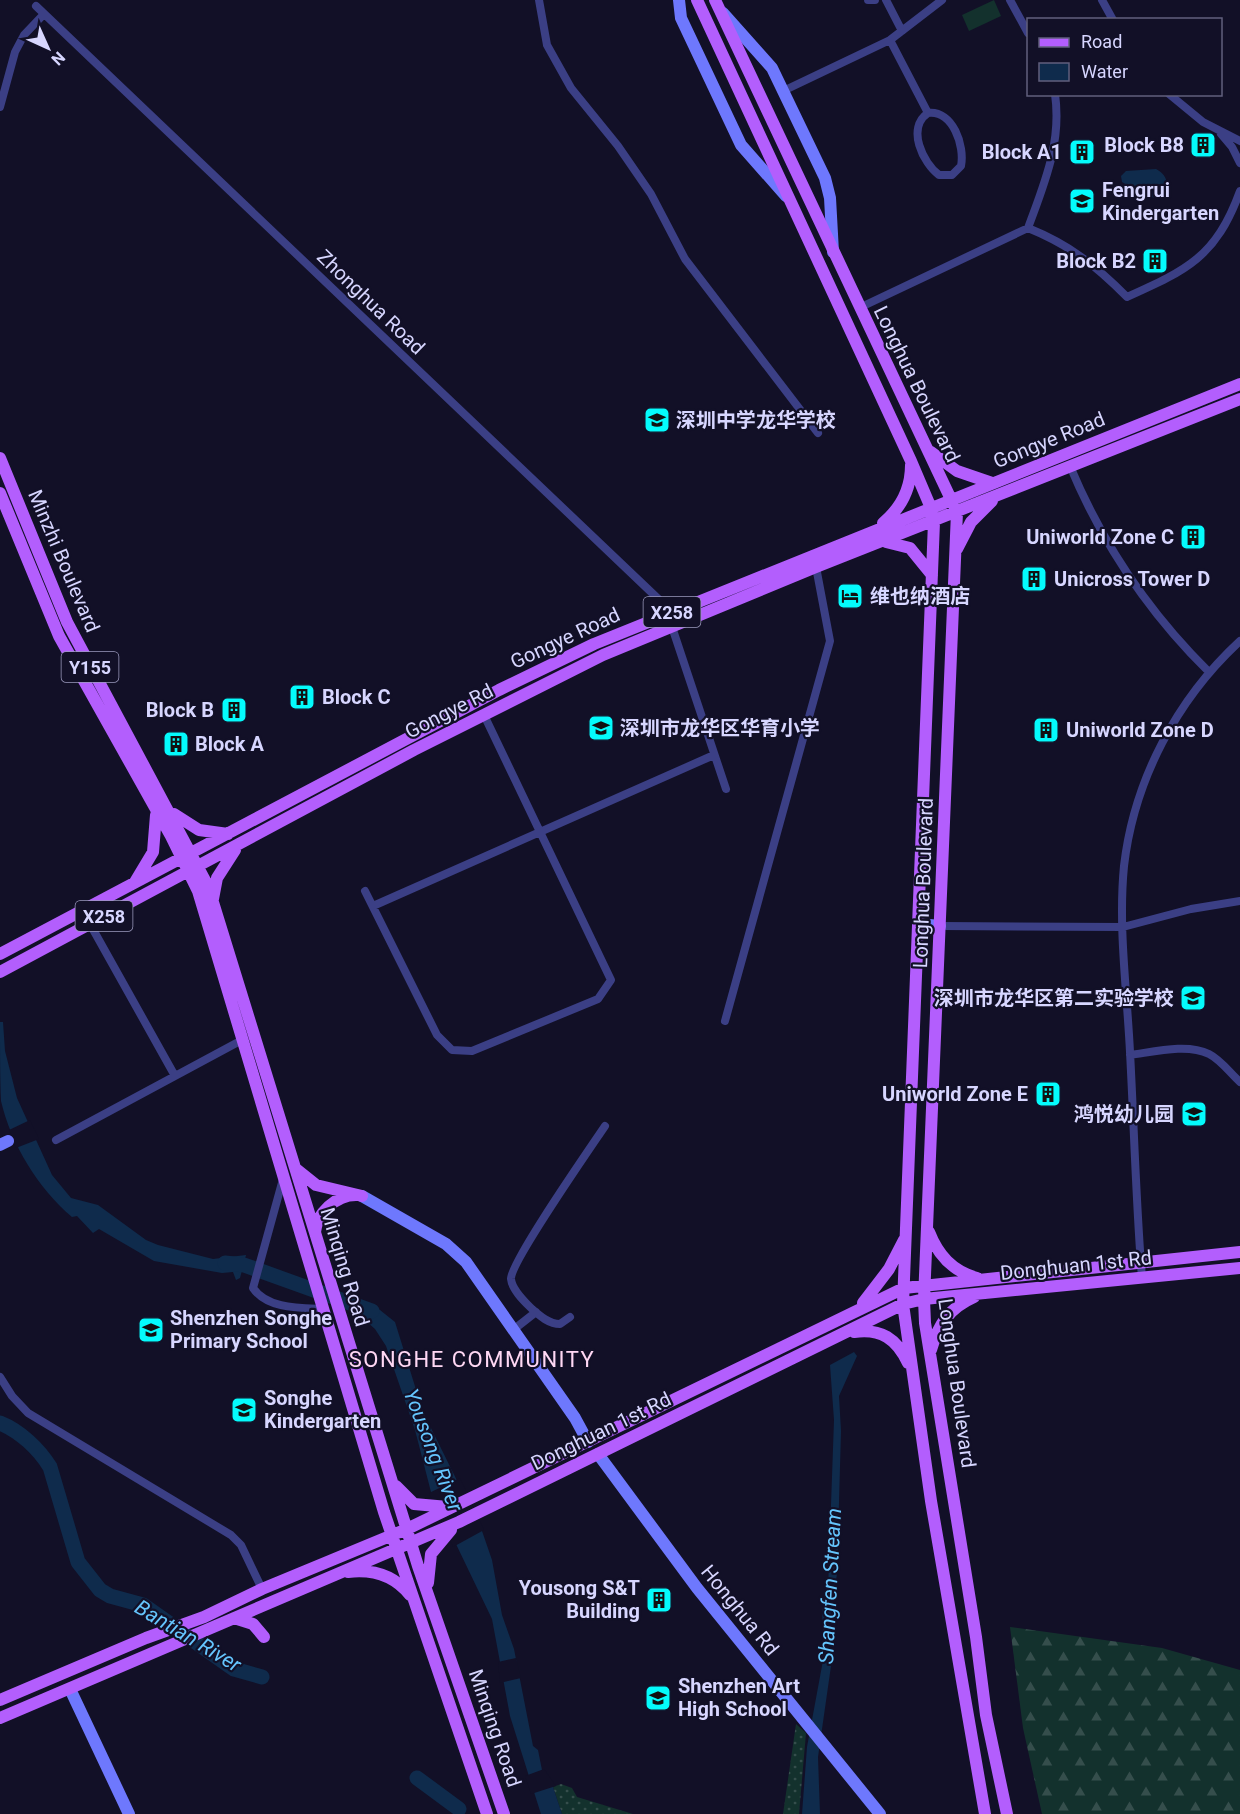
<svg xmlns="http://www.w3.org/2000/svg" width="1240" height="1814" viewBox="0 0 1240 1814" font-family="Roboto,'Noto Sans SC',sans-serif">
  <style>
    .forest { fill: url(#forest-firs) }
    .park { fill: url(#park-dots) }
    .pitch { fill: #13312d }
    .water { fill: #0f2b4c }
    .pier { fill: #121027 }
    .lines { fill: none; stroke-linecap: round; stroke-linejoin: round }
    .river { stroke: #0f2b4c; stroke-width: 15 }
    .street { stroke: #3b3f85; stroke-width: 8 }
    .secondary { stroke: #6e78fd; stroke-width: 12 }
    .primary { stroke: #b35efd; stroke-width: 12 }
    .labels { text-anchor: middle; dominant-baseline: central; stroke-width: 4.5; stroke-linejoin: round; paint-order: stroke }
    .shield { fill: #121027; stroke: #9c9bbe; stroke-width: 1.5 }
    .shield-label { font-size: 18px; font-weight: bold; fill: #d7d6ff }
    .poi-label { font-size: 20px; font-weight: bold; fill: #d7d6ff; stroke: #121027; text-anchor: start }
    .street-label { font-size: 20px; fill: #d7d6ff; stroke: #121027 }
    .water-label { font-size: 21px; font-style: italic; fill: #65c5fd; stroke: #121027 }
    .quarter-label { font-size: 22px; letter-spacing: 1.5px; fill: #ffd8f4; stroke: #121027 }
  </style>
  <defs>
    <pattern id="forest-firs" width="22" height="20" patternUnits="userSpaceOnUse" patternTransform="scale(1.5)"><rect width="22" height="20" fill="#13312d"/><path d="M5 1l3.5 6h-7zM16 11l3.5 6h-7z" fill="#354e4c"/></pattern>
    <pattern id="park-dots" width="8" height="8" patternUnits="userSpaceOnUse" patternTransform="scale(1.5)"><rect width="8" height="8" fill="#13312d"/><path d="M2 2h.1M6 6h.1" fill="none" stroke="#354e4c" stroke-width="1.8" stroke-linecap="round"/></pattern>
  </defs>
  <rect width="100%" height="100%" fill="#121027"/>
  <path class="forest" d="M1010,1627L1162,1648L1240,1670V1814H1042L1023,1728Z"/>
  <path class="park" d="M796,1724L806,1733L799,1814H783Z
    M561,1784L572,1788L577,1797L633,1814H562L553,1787Z"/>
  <path class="pitch" d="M994,0L1001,16L969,31L962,15Z"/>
  <path class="water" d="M1156,169C1170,176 1170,190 1157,198L1144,196L1122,182L1121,176L1126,171Z
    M0,1022H3L5,1051L17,1098L52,1175L71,1198L98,1205L146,1240L158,1245L213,1259L246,1255L240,1278L236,1280L233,1272L222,1273L154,1261L99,1229L93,1233L77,1216L72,1217C38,1188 11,1144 1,1101C0,1079 0,1045 0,1022Z
    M354,1300L380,1310L395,1322L423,1412L482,1531L492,1560L502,1615L514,1649L533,1746L538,1750L542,1770L553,1787L562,1814H541L540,1811L510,1716L492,1619L431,1492L415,1430L386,1346L375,1329L358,1314Z
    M854,1352L857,1356L839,1396L841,1431L837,1574L828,1632L831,1666L818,1757L820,1814H802L807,1747L824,1655L822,1611L828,1590L834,1420L830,1365Z"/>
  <path class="pier" d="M30,1120L39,1139L16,1148L9,1130Z
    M460,1478L484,1530L453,1547L429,1493Z
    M516,1658L521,1678L500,1683L498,1662Z
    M544,1769L556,1786L531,1794L525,1776Z"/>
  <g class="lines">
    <path class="river" d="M225,1263L244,1265L372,1311
      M0,1423C20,1431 39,1449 50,1467L78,1562L100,1590L110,1596L143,1605L234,1669L262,1677
      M417,1778L459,1809"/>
    <path class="street" d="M539,0L547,45L571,88L618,146L651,194L685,259L818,433
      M868,0H875
      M886,0L902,31
      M1010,0L1028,33
      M1102,0L1113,20
      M36,6L672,612V627L726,789
      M890,40L928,113
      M783,91L890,40L942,0
      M1169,94L1203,122L1240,141
      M0,107L15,52L24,35L44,14
      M928,113C953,110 965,146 961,166L952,175H939C923,163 906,128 928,113Z
      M1221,134L1232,147L1240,163
      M1028,228C1070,245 1095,265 1127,297C1187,270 1216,257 1240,191
      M859,308L1028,228C1044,184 1062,143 1055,94
      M1070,466C1103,545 1148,612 1209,672
      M365,891L437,1035L452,1050L472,1051L598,999L611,980L484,715
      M373,906L714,755
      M90,924L175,1076
      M940,926L1123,927L1191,909L1240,901
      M725,1021L830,641L816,567
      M1130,1055C1153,1052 1187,1043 1209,1054C1221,1060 1230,1073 1240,1082
      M56,1140L242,1040
      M283,1179L253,1288C267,1309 300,1308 323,1309
      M1142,1278C1136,1203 1134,1127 1130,1052C1127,991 1118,927 1124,866C1134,780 1177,699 1240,641
      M570,1317L560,1324C549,1324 540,1316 532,1309C525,1302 512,1290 511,1279C510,1263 591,1147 605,1126
      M513,1330L536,1312
      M0,1377L12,1396L28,1413L231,1535L241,1545L262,1589"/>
    <path class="secondary" d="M679,0L681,18L741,145L786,196
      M723,13L772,68L825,178L830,198L833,252
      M919,924L940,926
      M0,1145L8,1141
      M362,1196L446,1244L466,1262L575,1418L588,1442
      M598,1454L697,1588L880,1814
      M70,1689L129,1814"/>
    <path class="primary" d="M697,0L911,461L931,508L934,522L903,1304L931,1501L985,1814
      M715,0L957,512L924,1299L925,1323L976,1637L986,1715L1007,1814
      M931,452L957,471L992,483
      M0,458L67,622L208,886L418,1566L504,1814
      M0,493L59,636L171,836L198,891L384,1512L487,1814
      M883,523C901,508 911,489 911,465
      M886,542L910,548L932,575
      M957,549L971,522L992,501
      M174,814L199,830L228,834
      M135,882L153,852L156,815
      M213,899L217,878L235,850
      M0,954L499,690L594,644L1240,384
      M0,972L414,750L603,655L816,567L1240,399
      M296,1169L316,1185L362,1196
      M315,1232C317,1213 336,1195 356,1195
      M929,1232C938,1255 952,1271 977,1278
      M863,1303L889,1269L904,1240
      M854,1332C881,1328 897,1339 908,1363
      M931,1350C938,1325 949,1308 974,1297
      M396,1486L414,1504L448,1507
      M348,1572C373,1569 394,1575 410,1595
      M428,1583L431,1554L451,1530
      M234,1618L253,1624L264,1637
      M0,1700L146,1638L204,1617L262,1589L407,1529L904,1288L1240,1252
      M0,1718L459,1522L903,1304L924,1299L1240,1268"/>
  </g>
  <defs>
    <g id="building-square" transform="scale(1.35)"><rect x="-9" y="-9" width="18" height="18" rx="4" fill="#04fbfc" stroke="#121027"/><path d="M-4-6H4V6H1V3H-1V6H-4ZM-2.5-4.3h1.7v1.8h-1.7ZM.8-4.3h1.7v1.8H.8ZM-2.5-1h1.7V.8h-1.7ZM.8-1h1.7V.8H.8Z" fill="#111"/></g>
    <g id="school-square" transform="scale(1.35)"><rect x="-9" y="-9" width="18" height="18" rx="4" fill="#04fbfc" stroke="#121027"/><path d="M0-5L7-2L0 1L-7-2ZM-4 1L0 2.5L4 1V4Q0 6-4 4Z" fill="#111"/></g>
    <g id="hotel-square" transform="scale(1.35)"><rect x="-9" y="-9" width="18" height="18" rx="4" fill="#04fbfc" stroke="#121027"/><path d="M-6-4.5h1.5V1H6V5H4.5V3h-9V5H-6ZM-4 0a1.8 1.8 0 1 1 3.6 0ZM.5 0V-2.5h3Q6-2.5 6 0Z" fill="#111"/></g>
  </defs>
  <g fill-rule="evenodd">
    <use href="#building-square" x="1203" y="145"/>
    <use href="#building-square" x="1082" y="152"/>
    <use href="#school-square" x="1082" y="201"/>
    <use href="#building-square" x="1155" y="261"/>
    <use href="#school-square" x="657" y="420"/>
    <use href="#building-square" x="1193" y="537"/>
    <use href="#building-square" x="1034" y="579"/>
    <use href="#hotel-square" x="850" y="596"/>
    <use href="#building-square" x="302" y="697"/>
    <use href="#building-square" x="234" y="710"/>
    <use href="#school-square" x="601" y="728"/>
    <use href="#building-square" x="1046" y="730"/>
    <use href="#building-square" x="176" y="744"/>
    <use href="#school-square" x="1193" y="998"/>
    <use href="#building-square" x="1048" y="1094"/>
    <use href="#school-square" x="1194" y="1114"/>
    <use href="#school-square" x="151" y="1330"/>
    <use href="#school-square" x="244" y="1410"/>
    <use href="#building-square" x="659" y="1600"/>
    <use href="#school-square" x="658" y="1698"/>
  </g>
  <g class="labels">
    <g class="shield">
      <rect x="643.5" y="597" width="57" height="30" rx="4.5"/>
      <rect x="61.5" y="652" width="57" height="30" rx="4.5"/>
      <rect x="75.5" y="901" width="57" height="30" rx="4.5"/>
    </g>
    <g class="shield-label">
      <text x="672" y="612">X258</text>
      <text x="90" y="667">Y155</text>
      <text x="104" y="916">X258</text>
    </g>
    <g class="poi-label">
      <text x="1184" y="145" text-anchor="end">Block B8</text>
      <text x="1062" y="152" text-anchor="end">Block A1</text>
      <text x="1102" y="190">Fengrui<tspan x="1102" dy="23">Kindergarten</tspan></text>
      <text x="1136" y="261" text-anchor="end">Block B2</text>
      <text x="676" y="420">深圳中学龙华学校</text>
      <text x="1174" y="537" text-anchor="end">Uniworld Zone C</text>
      <text x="1054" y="579">Unicross Tower D</text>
      <text x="870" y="596">维也纳酒店</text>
      <text x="322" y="697">Block C</text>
      <text x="214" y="710" text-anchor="end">Block B</text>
      <text x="620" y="728">深圳市龙华区华育小学</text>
      <text x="1066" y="730">Uniworld Zone D</text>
      <text x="195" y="744">Block A</text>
      <text x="1174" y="998" text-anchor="end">深圳市龙华区第二实验学校</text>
      <text x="1028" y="1094" text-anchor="end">Uniworld Zone E</text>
      <text x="1174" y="1114" text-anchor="end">鸿悦幼儿园</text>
      <text x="170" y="1318">Shenzhen Songhe<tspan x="170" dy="23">Primary School</tspan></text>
      <text x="264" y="1398">Songhe<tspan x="264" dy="23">Kindergarten</tspan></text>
      <text x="640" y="1588" text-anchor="end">Yousong S&amp;T<tspan x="640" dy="23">Building</tspan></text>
      <text x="678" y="1686">Shenzhen Art<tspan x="678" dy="23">High School</tspan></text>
    </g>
    <g class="street-label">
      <text transform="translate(371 302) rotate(44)">Zhonghua Road</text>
      <text transform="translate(917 384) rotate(64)">Longhua Boulevard</text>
      <text transform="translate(1049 440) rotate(-22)">Gongye Road</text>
      <text transform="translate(64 561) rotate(67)">Minzhi Boulevard</text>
      <text transform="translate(565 638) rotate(-25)">Gongye Road</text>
      <text transform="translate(449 711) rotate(-27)">Gongye Rd</text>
      <text transform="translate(923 883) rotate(-88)">Longhua Boulevard</text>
      <text transform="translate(1076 1265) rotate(-6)">Donghuan 1st Rd</text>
      <text transform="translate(345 1267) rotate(73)">Minqing Road</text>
      <text transform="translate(957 1383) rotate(82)">Longhua Boulevard</text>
      <text transform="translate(601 1431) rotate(-26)">Donghuan 1st Rd</text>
      <text transform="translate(740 1610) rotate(51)">Honghua Rd</text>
      <text transform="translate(495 1728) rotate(71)">Minqing Road</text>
    </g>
    <g class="water-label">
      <text transform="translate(433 1450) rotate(69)">Yousong River</text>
      <text transform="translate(830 1586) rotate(-87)">Shangfen Stream</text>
      <text transform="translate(188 1636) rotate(31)">Bantian River</text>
    </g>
    <g class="quarter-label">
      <text x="472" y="1359">SONGHE COMMUNITY</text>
    </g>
  </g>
  <rect x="1027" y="18" width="195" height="78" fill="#121027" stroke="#615f7d" stroke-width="1.5"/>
  <rect x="1039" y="38" width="30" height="9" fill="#b35efd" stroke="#615f7d" stroke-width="1.5"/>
  <text x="1081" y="48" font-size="18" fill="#d7d6ff">Road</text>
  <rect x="1039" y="63" width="30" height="18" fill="#0f2b4c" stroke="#615f7d" stroke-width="1.5"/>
  <text x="1081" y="78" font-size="18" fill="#d7d6ff">Water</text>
  <g transform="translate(48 48) rotate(135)" stroke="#121027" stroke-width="4.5" paint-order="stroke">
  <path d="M0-4.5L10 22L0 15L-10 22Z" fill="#d7d6ff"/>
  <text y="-9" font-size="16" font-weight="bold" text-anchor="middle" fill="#d7d6ff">N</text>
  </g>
</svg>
